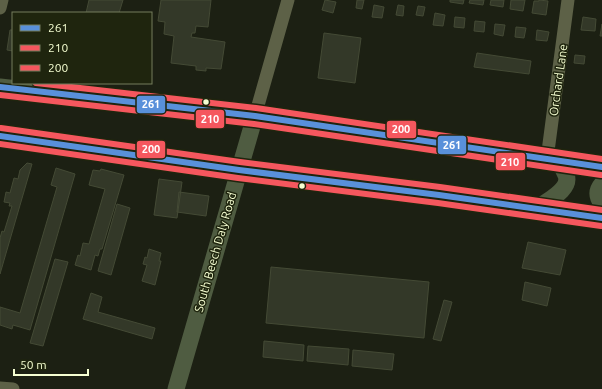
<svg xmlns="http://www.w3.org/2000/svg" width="602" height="389" viewBox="0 0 602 389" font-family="Ubuntu,sans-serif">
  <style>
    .building { fill: #333828; stroke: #444a35 }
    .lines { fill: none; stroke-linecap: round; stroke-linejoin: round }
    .minor { stroke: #5d6147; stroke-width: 13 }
    .major { stroke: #4f5c41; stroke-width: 17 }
    .bus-1-casing { stroke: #1f250e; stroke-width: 9 }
    .bus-2-casing { stroke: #1f250e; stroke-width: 9 }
    .bus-3-casing { stroke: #1f250e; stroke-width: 9 }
    .bus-1 { stroke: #5990da; stroke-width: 6 }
    .bus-2 { stroke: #f5575e; stroke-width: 6 }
    .bus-3 { stroke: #f5575e; stroke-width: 6 }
    .bus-dot { fill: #f6ffd2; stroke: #1f250e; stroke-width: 1.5 }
    .labels { text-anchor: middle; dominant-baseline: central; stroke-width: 3; stroke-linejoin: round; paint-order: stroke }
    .street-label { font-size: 12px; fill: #f6ffd2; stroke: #1f250e }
    .line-badge { stroke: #1f250e; stroke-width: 1.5 }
    .badge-label { font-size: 11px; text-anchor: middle; font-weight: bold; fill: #fff }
  </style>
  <rect width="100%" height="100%" fill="#1c2013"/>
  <path class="building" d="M89,0H123L119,13H86Z
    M161,0H211L208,27L196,26L195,33H192L191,37L225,42L221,69L206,68V71L196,70V66L171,63L174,36L164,34L165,22L158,21Z
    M325,0L336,2L333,13L322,10Z
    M357,0H364L362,9L356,8Z
    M450,0H464L463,4L450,2Z
    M470,0H484L483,5L469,3Z
    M491,0H504L503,7L490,5Z
    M511,0H525L523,11L510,9Z
    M539,0L548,1L546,15L532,13L534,1H539Z
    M374,5L384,7L382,18L372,17Z
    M398,5L404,6L403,16L396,15Z
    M418,6L425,7L423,16L416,15Z
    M435,13L445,15L443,26L433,25Z
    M455,17L465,18L464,28L454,27Z
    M583,17L596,19L595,31L581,30Z
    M475,21L485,22L484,32L474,31Z
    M495,24L505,25L503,36L494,34Z
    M602,24V36H600Z
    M516,27L526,28L524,38L515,37Z
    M10,30H13V51L7,50Z
    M537,30L549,32L547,41L536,40Z
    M324,33L361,38L355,83L318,78Z
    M477,53L531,61L529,74L474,67Z
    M575,55L585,56L584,64L574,63Z
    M27,163L32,164L0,274V238L2,231L4,232L12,206H9L10,203L4,202L6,192L10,193L14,178L18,179L20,170Z
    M56,168L75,174L30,330L13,325L12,329L0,325V307L20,313L57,187L51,185Z
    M101,169L124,175L102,249H100L98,256L95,255L91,270L75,265L78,255L80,256L83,243L89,244L105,189L89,185L93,170L100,171Z
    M159,179L182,182L177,218L154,215Z
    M179,192L209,196L206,216L177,212Z
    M117,204L130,208L111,275L98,271Z
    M528,242L566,250L560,275L522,268Z
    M149,249L161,253L159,261H161L155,285L142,281L147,265L143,264L145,257L147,258Z
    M55,259L68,262L43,346L30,343Z
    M271,267L429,282L424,338L266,323Z
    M525,282L551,288L547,306L522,300Z
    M91,293L102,297L98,312L155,328L152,339L83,319Z
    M444,300L452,302L441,341L433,339Z
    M264,341L304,345L303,361L263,357Z
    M308,346L349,349L348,365L307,361Z
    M353,350L394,354L392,370L352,366Z"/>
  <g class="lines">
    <path class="minor" d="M0,8L2,0
      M255,116L288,0
      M547,159L568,0
      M0,388L13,389"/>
    <path class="major" d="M0,87L255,116L602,167
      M0,136L239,170L439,195L602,218
      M602,184C596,191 597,197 602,204
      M536,209C546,201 572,190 566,175C564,170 561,165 558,161
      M176,389L255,116"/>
    <g class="bus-1-casing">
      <path id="bus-1" d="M0,87L255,116L602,167
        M0,136L239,170L439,195L602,218"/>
    </g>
    <g class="bus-2-casing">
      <path id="bus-2" d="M0,95L254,124L601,175
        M0,144L238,178L438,203L601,226"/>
    </g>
    <g class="bus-3-casing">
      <path id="bus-3" d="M36,83L256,108L602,159
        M1,128L240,162L440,187L602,210"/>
    </g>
    <use href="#bus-1" class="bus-1"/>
    <use href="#bus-2" class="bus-2"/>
    <use href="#bus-3" class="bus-3"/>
  </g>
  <g class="bus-dot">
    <circle cx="206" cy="102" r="3.5"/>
    <circle cx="302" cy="186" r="3.5"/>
  </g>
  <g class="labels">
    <g class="street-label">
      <text transform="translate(558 80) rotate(-82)">Orchard Lane</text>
      <text transform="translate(215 252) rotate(-74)">South Beech Daly Road</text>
    </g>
  </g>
  <g class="line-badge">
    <rect x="136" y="95" width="30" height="19" rx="4" fill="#5990da"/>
    <rect x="195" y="109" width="30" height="20" rx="4" fill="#f5575e"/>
    <rect x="386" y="120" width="31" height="19" rx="4" fill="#f5575e"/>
    <rect x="437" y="135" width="30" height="20" rx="4" fill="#5990da"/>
    <rect x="136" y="140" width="30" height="19" rx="4" fill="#f5575e"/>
    <rect x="495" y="152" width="31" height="19" rx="4" fill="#f5575e"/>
  </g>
  <g class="badge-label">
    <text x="151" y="108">261</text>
    <text x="210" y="123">210</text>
    <text x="401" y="133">200</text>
    <text x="452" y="149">261</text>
    <text x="151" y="153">200</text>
    <text x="510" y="166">210</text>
  </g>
  <rect x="12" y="12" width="140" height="72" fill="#1f250e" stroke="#757c5c"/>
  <rect x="20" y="25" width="20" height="6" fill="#5990da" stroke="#757c5c"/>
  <text x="48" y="32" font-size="12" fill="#f6ffd2">261</text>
  <rect x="20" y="45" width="20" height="6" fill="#f5575e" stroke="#757c5c"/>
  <text x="48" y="52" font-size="12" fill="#f6ffd2">210</text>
  <rect x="20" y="65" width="20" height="6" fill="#f5575e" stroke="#757c5c"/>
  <text x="48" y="72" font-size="12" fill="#f6ffd2">200</text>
  <path d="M14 369v6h74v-6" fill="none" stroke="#f6ffd2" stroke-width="2"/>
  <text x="20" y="369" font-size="12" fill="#f6ffd2" stroke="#1f250e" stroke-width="3" paint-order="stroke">50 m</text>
</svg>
